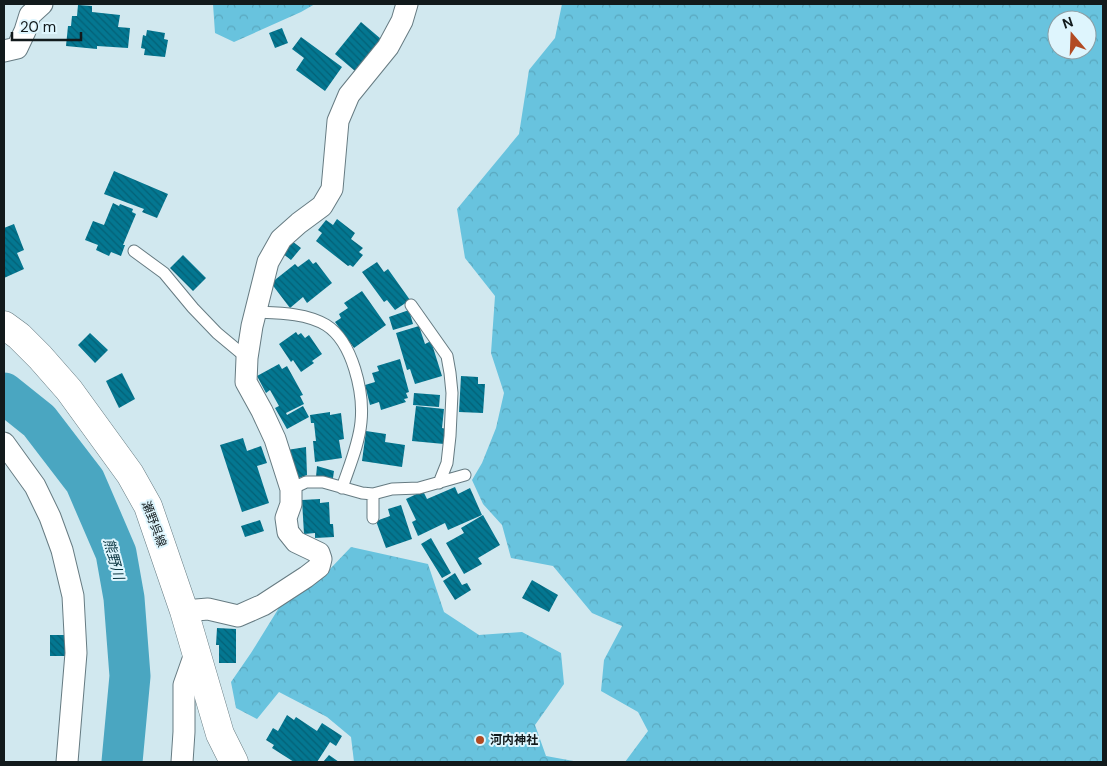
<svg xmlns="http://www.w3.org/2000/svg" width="1107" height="766" viewBox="0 0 1107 766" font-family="'DM Sans','Noto Sans JP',sans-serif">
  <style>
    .forest { fill: url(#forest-crowns); fill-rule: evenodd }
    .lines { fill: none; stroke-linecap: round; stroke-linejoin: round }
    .river { stroke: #4aa6c1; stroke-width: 41 }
    .building { fill: url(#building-back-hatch) }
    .service-casing { stroke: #667b82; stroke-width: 13 }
    .minor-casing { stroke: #667b82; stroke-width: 23 }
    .secondary-casing { stroke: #667b82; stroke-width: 29 }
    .service { stroke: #fff; stroke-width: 11 }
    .minor { stroke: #fff; stroke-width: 21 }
    .secondary { stroke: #fff; stroke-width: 28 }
    .poi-dot { fill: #b24b23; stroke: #def5fd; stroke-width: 2 }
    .labels { text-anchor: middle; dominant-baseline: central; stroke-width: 4; stroke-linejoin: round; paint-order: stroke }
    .street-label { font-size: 12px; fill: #121a1c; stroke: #def5fd }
    .poi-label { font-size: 12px; font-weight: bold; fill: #121a1c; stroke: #def5fd; text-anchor: start }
    .water-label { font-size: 14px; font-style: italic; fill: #05313d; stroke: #def5fd }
  </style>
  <defs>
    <pattern id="forest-crowns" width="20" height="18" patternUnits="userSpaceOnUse" patternTransform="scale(1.25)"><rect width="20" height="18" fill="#68c3de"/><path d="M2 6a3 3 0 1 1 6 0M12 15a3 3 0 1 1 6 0" fill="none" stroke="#59a7be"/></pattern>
    <pattern id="building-back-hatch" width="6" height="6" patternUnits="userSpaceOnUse" patternTransform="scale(1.25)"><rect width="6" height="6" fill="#047791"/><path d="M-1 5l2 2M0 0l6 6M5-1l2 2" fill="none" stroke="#046176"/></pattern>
  </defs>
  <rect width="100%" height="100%" fill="#d1e8ef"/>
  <path class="forest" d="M213,4H315L301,12L234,42L215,33Z
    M562,4H1103V762H625L648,731L638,712L601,691L604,660L622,626L592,613L553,566L511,558L502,525L483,504L472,480L482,463L496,428L504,393L491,353L495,296L465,258L457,209L519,134L529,70L555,38ZM1057,20H1087V50H1057Z
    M351,547L428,564L444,612L479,635L522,632L561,653L564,684L535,725L546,756L579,762H354L351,737L327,717L279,692L257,719L236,708L231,682L251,653L285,598L330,569Z"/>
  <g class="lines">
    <path class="river" d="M4,393L39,421L85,481L116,553L124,598L130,676L122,762"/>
  </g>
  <path class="building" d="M78,5L92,6V12L120,15L118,27L130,28L128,48L97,46V49L66,46L68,26H71L72,16H77Z
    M361,22L381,39L355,71L335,54Z
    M282,28L288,43L275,48L269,33Z
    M147,30L165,33L164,39L168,40L165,57L144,55L145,49L141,48L143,35L146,36Z
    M301,37L342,67L325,91L296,70L304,58L292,49Z
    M114,171L168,194L157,218L142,212L144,209L104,194Z
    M113,203L119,206L120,204L133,209L132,212L136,214L123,245H125L121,256L111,252L109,256L96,250L98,245L85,240L93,221L104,225Z
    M337,219L355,233L351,239L363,248L359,252L363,255L353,267L350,265L348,266L316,241L322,233L318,230L326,220L333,225Z
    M14,224L24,250L17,253L24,269L4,278V228Z
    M292,241L301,248L291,260L282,253Z
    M183,255L206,278L193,291L170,268Z
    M309,259L313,264L316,262L332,283L307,303L303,297L290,308L271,283L295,264L298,267Z
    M377,262L384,272L388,269L410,300L395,310L387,300L384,302L362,272Z
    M362,291L386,325L354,348L335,322L341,318L339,314L348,308L344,303Z
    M409,310L413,324L393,330L389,317Z
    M419,326L425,344L431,341L442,376L415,384L410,369L407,370L396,333Z
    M296,332L298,335L301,333L305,338L309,335L322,354L312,361L314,363L301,372L293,360L291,362L279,344Z
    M90,333L108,350L95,363L78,345Z
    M400,359L409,392L406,393L408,398L404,399L406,402L381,410L379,402L370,405L365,385L375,382L372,373L379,371L377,366Z
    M279,364L282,369L287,366L303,395L300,396L304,404L286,413L287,415L303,406L309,417L287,429L275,408L279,406L270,390L266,393L257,376Z
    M122,373L135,399L119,408L106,381Z
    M461,376L478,377V384H485L483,413L459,412Z
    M414,393L440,395L439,407L413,405Z
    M416,406L444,409L442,428L446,429L444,444L412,441Z
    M330,412V415L341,413L344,439L339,440L342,458L315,462L313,441H316L314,423H311L310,415Z
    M366,431L386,434L385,442L405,445L402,467L362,461Z
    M243,438L247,451L261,446L267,463L257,466L269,503L242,512L220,445Z
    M306,447L307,475L294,480L287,450Z
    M317,466L334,471L333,478L316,477Z
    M455,487L458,494L470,488L482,515L448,530L445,523L418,536L412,522L416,520L406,499L423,491L427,499Z
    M320,499V503L329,502L330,524H333L334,537L315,538V533L304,534L302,500Z
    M401,505L412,539L386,548L376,521L390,516L388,509Z
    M483,515L500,545L478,558L482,564L464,574L446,543L464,533L461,528Z
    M260,520L264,531L245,537L241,526Z
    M431,538L451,573L442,578L421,544Z
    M455,573L462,585L467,583L471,590L455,600L443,581Z
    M532,580L558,595L549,612L522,598Z
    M217,628L236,629V663H219V645H216Z
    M50,635H66L65,656H50Z
    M287,715L294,720L296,717L317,731L322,723L342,736L336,746L330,742L317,762H294L272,748L274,745L266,740L273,728L278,731Z
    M329,755L339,762H323Z"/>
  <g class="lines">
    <g class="service-casing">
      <path id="service" d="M134,251L164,273L193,308L217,333L247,358
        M411,305L447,356L450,373L452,393L450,436L447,463L439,483
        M256,312C279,313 306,313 326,325C353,342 364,393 361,422C359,444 349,467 342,488
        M291,489L306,482H323L362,493L373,494L392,489L419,488L465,475
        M373,518V494"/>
    </g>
    <g class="minor-casing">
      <path id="minor" d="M4,51L17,48L25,31L30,15L42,4
        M4,443L35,486L50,517L62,550L73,596L76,653L67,762
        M184,611L208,609L238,616L263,605L306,577L319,567L321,559L319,553L296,542L288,532L286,518L291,504V489L275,439L262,411L246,382L247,358L252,326L268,262L281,239L299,223L322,206L332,189L338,121L349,95L388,47L402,21L407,4
        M182,762L184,732V685L196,651"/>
    </g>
    <g class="secondary-casing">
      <path id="secondary" d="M4,325L19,336L40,357L69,390L130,474L148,506L184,611L220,734L234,762"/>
    </g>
    <use href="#service" class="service"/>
    <use href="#minor" class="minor"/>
    <use href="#secondary" class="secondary"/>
  </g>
  <circle class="poi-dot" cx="480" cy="740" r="5"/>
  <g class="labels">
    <g class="street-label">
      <text transform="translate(154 524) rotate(69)">瀬野呉線</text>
    </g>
    <g class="poi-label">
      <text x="490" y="740">河内神社</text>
    </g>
    <g class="water-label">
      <text transform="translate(114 559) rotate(75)">熊野川</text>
    </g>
  </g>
  <rect width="1107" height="766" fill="none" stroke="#121a1c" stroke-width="10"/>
  <g transform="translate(1072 35) rotate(341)"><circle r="24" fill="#def5fd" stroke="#8c9da3"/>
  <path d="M0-4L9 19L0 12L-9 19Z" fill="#b24b23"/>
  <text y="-8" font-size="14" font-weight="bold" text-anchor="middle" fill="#121a1c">N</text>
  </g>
  <path d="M12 32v8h69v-8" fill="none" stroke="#121a1c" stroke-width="2.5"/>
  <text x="20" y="32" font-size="15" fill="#121a1c" stroke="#def5fd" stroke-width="4" paint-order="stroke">20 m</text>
</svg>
